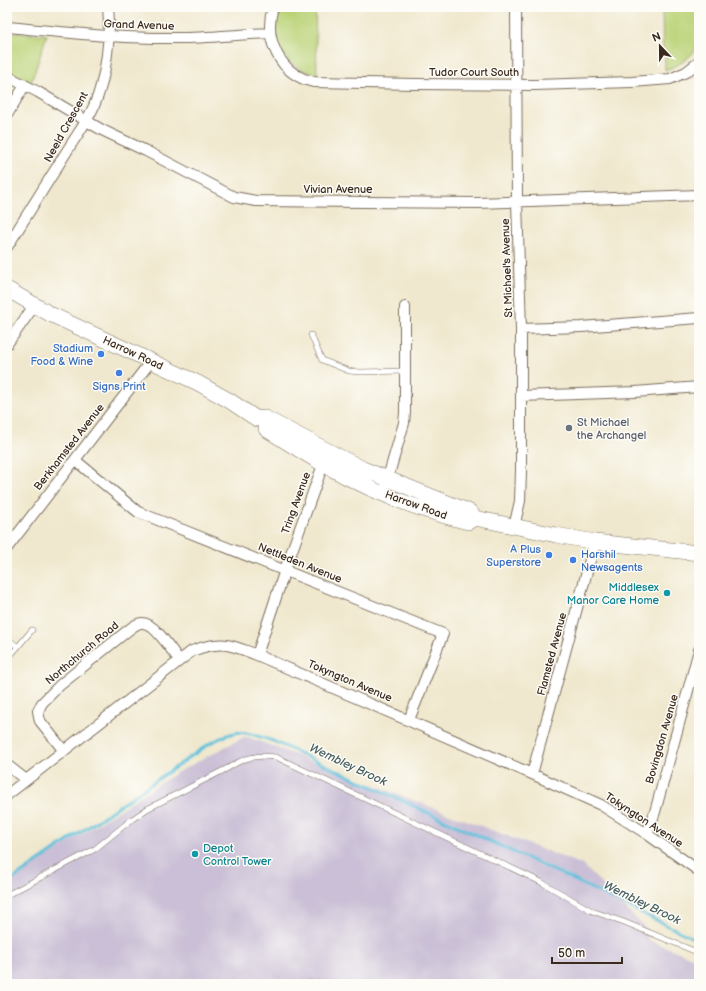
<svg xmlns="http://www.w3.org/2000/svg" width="706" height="991" viewBox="0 0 706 991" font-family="'Balsamiq Sans',sans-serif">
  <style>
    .industrial { fill: #cabfd6 }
    .green { fill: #bbd378; stroke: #7b7e4b }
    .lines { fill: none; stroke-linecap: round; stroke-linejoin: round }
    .stream { stroke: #5dc1db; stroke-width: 3 }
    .lane-casing { stroke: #7a6c5c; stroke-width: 6 }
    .street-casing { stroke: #7a6c5c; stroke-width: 12 }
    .primary-casing { stroke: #7a6c5c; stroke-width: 16 }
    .lane { stroke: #fff; stroke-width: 5 }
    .street { stroke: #fff; stroke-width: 10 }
    .primary { stroke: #fff; stroke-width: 15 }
    .rail { stroke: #3b2a1e; stroke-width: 3; stroke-dasharray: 6 3; stroke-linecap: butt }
    .shop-dot { fill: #3f7fe0; stroke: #fdfcf7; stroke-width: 1.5 }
    .worship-dot { fill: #6b7280; stroke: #fdfcf7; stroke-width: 1.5 }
    .culture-dot { fill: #0f9aa8; stroke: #fdfcf7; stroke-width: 1.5 }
    .labels { text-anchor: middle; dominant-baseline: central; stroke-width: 3; stroke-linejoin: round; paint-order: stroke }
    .street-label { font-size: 11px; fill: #3b2a1e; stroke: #fdfcf7 }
    .shop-label { font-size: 11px; fill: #366cbe; stroke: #fdfcf7; text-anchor: end }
    .worship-label { font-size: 11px; fill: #5b616d; stroke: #fdfcf7; text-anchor: start }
    .culture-label { font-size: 11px; fill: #0d838f; stroke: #fdfcf7; text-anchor: end }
    .water-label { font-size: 12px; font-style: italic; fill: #475f60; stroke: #fdfcf7 }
  </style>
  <rect width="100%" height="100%" fill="#fdfcf7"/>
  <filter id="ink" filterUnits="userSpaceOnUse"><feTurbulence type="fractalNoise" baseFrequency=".025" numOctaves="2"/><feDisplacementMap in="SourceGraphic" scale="8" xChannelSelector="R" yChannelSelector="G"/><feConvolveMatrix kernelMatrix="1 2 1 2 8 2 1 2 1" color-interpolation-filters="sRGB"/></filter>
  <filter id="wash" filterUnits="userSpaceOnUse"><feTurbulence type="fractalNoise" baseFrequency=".012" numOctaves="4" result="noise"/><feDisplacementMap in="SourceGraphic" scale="16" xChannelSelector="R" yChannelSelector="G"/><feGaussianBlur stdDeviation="0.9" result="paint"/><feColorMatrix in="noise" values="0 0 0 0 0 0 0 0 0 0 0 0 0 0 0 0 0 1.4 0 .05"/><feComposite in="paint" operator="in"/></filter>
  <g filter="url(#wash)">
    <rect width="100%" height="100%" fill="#f0e8ce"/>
    <path class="industrial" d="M244,737H248L583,865L646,929L648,940L699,960V984H7V883L176,773Z"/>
    <path class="green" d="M279,7H315L317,74C282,68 267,40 279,7Z
      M662,7H698L699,9C699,19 701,30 699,40C697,56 678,66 665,70V55H663Z
      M7,32L47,35L31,83L7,71Z"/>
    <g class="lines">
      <path class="stream" d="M7,883L209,744C239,727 241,731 273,741L574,880L699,941"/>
    </g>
  </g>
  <g filter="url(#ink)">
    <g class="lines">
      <g class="lane-casing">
        <path id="lane" d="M311,335L322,360L349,371L360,372L405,371
          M7,638L18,647
          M10,656L32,630
          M7,895L95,849L131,820L147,809L228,768C245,757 256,755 276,757L541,882L592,911L624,922L699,953"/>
      </g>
      <g class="street-casing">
        <path id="street" d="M273,7C263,39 280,75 314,82L414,84L535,85L632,82L670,79L686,72L699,62
          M7,27C64,32 121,39 178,38C209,38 239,34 270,33
          M7,76L38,92L102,130L146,151L234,197L256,201L477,203L699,195
          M7,115L25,85
          M7,247C27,215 47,183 67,151C76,136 87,122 94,106C106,78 111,38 108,7
          M521,329L581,327L699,318
          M7,344L34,306
          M521,396L635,392L699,387
          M75,460L138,512L443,634L409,720
          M386,484L404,423L405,413V307
          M514,527L520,501L521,471V329L517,201L516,7
          M7,548L151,361
          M257,655L285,570L320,473L326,460
          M64,751L40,721L38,711L42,703L60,685L126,632C130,629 136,623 142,623C154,622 172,651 179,660
          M7,765L26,780
          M532,774L595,542
          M7,795L192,651C220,640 230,644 257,655L532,774L601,805L647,834L699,871
          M647,834L655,812L699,650"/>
      </g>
      <g class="primary-casing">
        <path id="primary" d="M7,289L50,314L198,383L230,401L257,419L265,418L363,469L470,512L475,518L556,535L595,542L699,553
          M266,429C285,441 304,453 323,464C368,490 418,510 468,522L475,518"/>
      </g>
      <use href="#lane" class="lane"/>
      <use href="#street" class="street"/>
      <use href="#primary" class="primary"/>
      <path class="rail" d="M262,984L313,982L385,984"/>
    </g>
  </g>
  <g class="shop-dot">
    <circle cx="101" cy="354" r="4"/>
    <circle cx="119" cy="373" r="4"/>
    <circle cx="549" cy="555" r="4"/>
    <circle cx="573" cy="560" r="4"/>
  </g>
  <circle class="worship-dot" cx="569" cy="428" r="4"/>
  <g class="culture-dot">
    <circle cx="667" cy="593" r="4"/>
    <circle cx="195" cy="854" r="4"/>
  </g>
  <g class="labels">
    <g class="street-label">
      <text transform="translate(139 25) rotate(2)">Grand Avenue</text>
      <text x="474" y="72">Tudor Court South</text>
      <text transform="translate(66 127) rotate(-61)">Neeld Crescent</text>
      <text x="338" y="189">Vivian Avenue</text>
      <text transform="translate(507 268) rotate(-92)">St Michael's Avenue</text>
      <text transform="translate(133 353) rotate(25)">Harrow Road</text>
      <text transform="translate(69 447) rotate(-52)">Berkhamsted Avenue</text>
      <text transform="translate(296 503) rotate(-70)">Tring Avenue</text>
      <text transform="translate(416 505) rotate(20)">Harrow Road</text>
      <text transform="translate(300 563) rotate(22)">Nettleden Avenue</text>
      <text transform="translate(82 653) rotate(-40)">Northchurch Road</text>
      <text transform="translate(552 654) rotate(-75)">Flamsted Avenue</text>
      <text transform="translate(350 681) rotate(23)">Tokyngton Avenue</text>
      <text transform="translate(662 739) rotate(-74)">Bovingdon Avenue</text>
      <text transform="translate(644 820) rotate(33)">Tokyngton Avenue</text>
    </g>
    <g class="shop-label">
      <text x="93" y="348">Stadium<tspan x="93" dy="13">Food &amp; Wine</tspan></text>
      <text x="119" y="386" text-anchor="middle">Signs Print</text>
      <text x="541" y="549">A Plus<tspan x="541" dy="13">Superstore</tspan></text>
      <text x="581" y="554" text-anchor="start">Harshil<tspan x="581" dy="13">Newsagents</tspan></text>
    </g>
    <g class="worship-label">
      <text x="577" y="422">St Michael<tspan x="577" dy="13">the Archangel</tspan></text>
    </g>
    <g class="culture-label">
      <text x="659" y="587">Middlesex<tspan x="659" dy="13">Manor Care Home</tspan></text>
      <text x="203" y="848" text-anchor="start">Depot<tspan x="203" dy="13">Control Tower</tspan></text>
    </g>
    <g class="water-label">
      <text transform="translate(348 765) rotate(25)">Wembley Brook</text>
      <text transform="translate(642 903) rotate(26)">Wembley Brook</text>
    </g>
  </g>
  <rect width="706" height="991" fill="none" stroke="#fdfcf7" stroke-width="24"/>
  <g transform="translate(660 46) rotate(338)" stroke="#fdfcf7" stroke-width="3" paint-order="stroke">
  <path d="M0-3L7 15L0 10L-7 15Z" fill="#3b2a1e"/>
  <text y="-6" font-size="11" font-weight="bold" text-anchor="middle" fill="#3b2a1e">N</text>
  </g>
  <path d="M552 957v6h70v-6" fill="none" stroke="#3b2a1e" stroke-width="2"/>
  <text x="558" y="957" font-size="12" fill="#3b2a1e" stroke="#fdfcf7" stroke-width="3" paint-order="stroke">50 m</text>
</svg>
